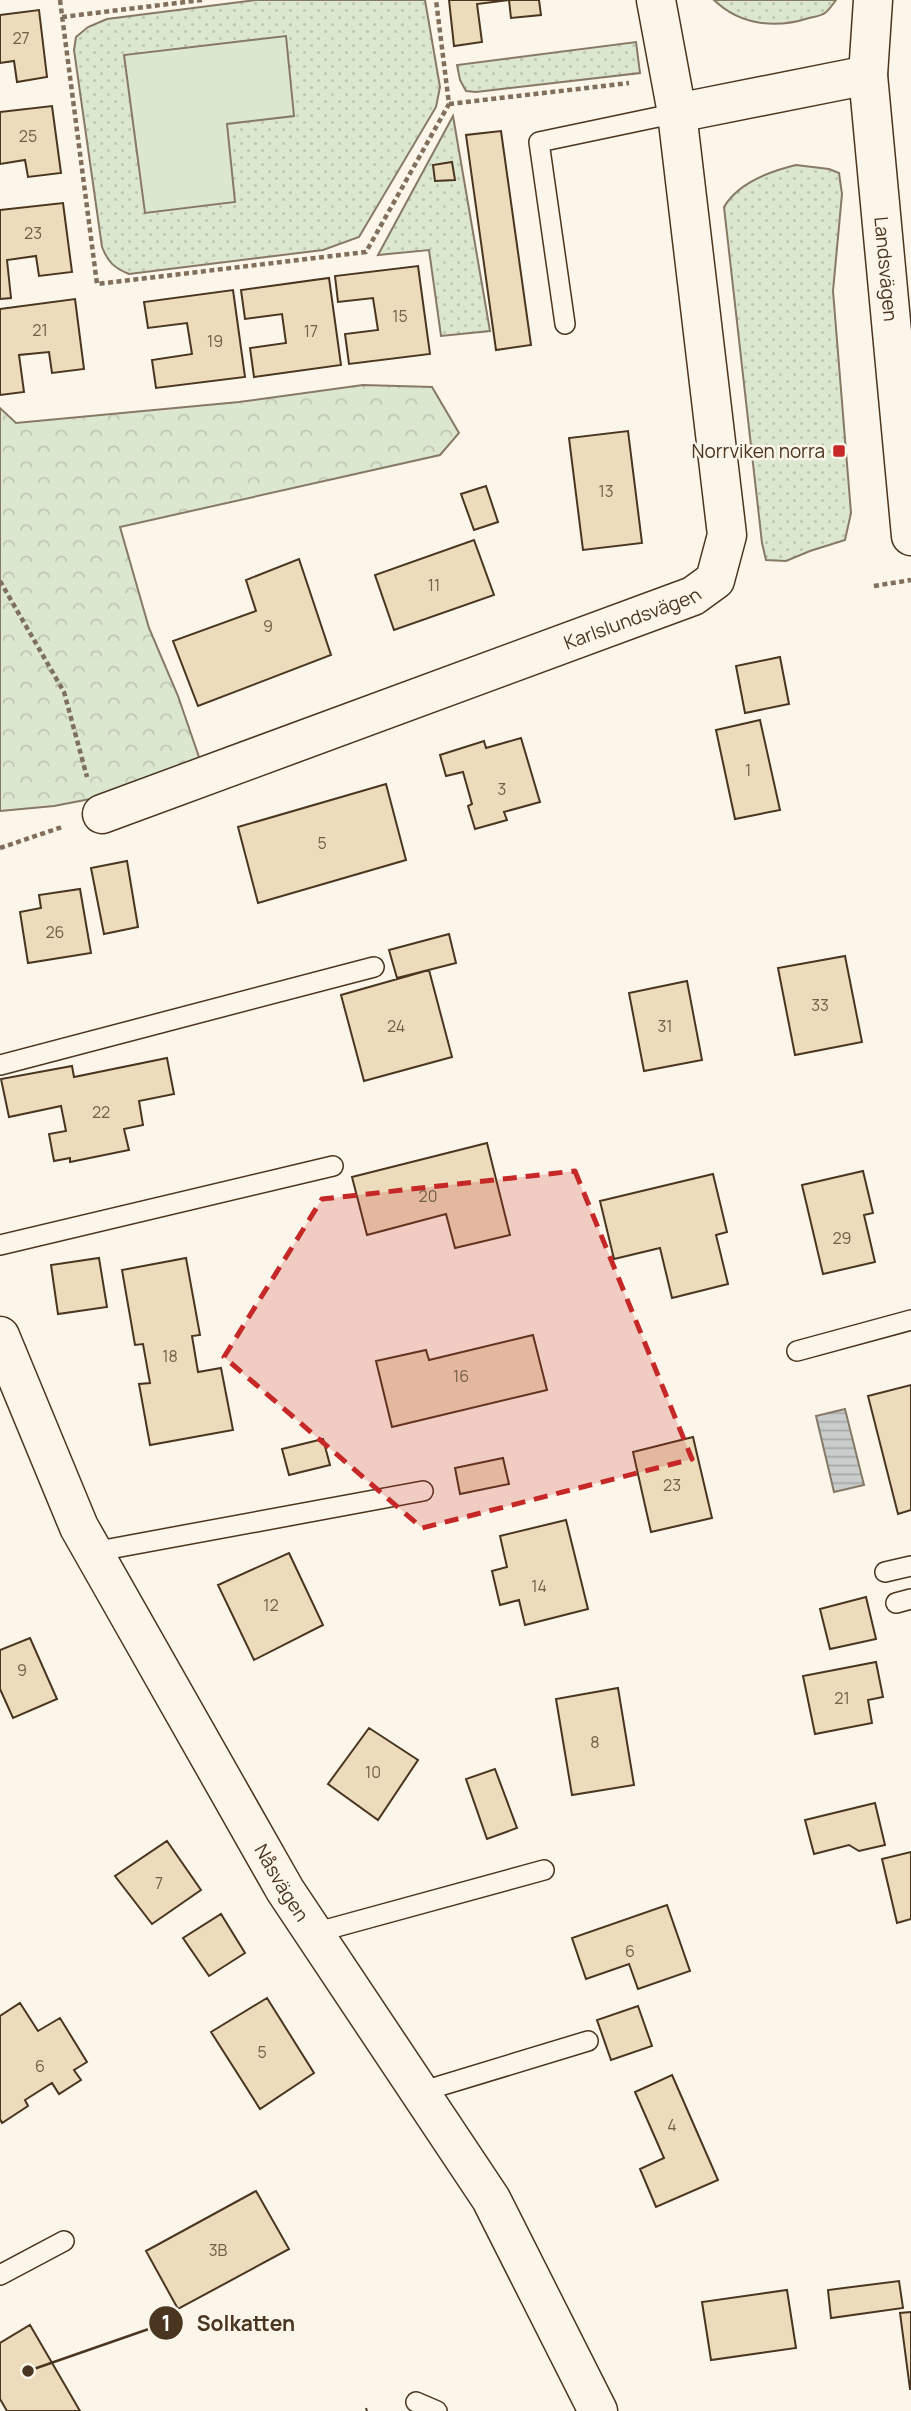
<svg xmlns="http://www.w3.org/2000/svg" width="911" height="2411" viewBox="0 0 911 2411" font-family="Manrope,sans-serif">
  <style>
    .grass { fill: url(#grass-dots); stroke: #887966; stroke-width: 2 }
    .forest { fill: url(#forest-crowns); stroke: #887966; stroke-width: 2 }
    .green { fill: #dce7d0; stroke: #887966; stroke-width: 2 }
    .water { fill: url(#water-rules); stroke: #887966; stroke-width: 2 }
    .building { fill: #ecdcbc; stroke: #4a3520; stroke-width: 2 }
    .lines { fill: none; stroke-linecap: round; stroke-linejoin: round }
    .lane-casing { stroke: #4a3520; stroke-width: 22 }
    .street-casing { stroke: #4a3520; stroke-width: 41 }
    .path { stroke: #7f6f5c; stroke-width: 4.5; stroke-dasharray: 5 3.5; stroke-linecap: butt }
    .lane { stroke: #fbf6e9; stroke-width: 19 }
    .street { stroke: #fbf6e9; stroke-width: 38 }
    .fence { stroke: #4a3520; stroke-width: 2; stroke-dasharray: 9 3.5; stroke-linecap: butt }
    .marked { fill: #c62828; fill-opacity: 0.2; stroke: #c62828; stroke-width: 5; stroke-dasharray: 14 9; stroke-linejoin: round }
    .poi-dot { fill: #c62828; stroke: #fbf6e9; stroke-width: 2.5 }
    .labels { text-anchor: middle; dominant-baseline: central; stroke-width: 5; stroke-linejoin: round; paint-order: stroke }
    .number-label { font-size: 16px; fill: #725f47 }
    .street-label { font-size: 19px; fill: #4a3520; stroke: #fbf6e9 }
    .poi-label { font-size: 19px; fill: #4a3520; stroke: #fbf6e9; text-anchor: end }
    .leader { fill: none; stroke: #4a3520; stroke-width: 2.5 }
    .callout-dot { fill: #4a3520; stroke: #fbf6e9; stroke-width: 2.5 }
    .mark-label { font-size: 21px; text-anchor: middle; font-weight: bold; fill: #fff }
    .callout-label { font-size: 21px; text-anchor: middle; font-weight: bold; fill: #4a3520; stroke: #fbf6e9; stroke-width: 5; stroke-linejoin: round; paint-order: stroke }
  </style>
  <defs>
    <pattern id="grass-dots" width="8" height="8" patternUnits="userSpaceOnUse" patternTransform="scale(1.75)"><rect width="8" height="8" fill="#dce7d0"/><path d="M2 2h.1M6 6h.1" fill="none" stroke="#bec7b2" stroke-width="1.8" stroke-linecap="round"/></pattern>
    <pattern id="forest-crowns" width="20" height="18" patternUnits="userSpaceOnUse" patternTransform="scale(1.75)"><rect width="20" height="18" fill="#dce7d0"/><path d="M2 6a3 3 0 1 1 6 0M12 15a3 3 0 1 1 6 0" fill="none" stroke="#bec7b2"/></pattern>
    <pattern id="water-rules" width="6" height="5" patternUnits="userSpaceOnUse" patternTransform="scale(1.75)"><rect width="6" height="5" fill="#c9cecd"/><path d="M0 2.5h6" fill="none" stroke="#a5a8a6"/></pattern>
  </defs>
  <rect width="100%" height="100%" fill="#fbf6e9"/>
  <path class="grass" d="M256,0H425L440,87L436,107L359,237L323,250L129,274C114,268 108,262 102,247L74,50L76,37L88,27L107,19Z
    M714,0H836C833,4 829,10 825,13C821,16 813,17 809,18C775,29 740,25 714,0Z
    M636,42L640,73L476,92L466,91L460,80L457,65Z
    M453,116L490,331L441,336L429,250L378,255Z
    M796,165L829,169L839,173L842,194L833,291L851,513L845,540L810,551L786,561L766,560L762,543L724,207C738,183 771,171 796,165Z"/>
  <path class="forest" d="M363,385L432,387L459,433L440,455L120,527L149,628L178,696L200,760L116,794L54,806L0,811V408L16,423L239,402Z"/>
  <path class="green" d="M286,36L294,116L227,124L235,202L145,213L124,55Z"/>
  <path class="water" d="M845,1409L864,1485L834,1492L816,1416Z"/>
  <path class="building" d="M449,0H539L541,15L511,18L509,0L477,4L482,42L454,46Z
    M39,10L47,77L17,82L14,61L0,63V15Z
    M52,106L61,173L28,177L25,160L0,164V112Z
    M501,131L531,345L496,350L466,135Z
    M452,162L455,180L435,181L433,165Z
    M63,203L72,272L39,276L36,256L7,260L11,298L0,299V210Z
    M418,266L430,354L349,364L345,334L378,330L373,298L338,302L335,276Z
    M329,278L341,365L254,377L250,348L286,343L282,314L245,319L241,290Z
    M233,290L245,377L156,388L152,360L192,354L187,323L148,328L144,302Z
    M75,299L84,369L52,373L49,352L19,355L24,392L0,395V309Z
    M628,431L642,543L583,550L569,438Z
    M486,486L498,522L474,530L461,494Z
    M474,540L494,595L394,630L375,575Z
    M299,559L331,655L198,706L173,641L256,611L246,580Z
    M780,657L789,704L745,713L736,666Z
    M760,720L780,810L735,819L716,730Z
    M521,738L540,802L504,812L507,820L475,829L468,806L472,804L463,772L446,776L440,755L484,741L486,748Z
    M386,784L406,860L258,903L238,827Z
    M127,861L138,927L104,934L91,868Z
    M80,889L91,953L28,963L20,912L41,908L39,895Z
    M449,934L456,963L397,978L389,950Z
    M845,956L862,1042L795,1055L778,968Z
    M429,970L452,1057L364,1081L341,995Z
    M687,981L702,1060L644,1071L629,993Z
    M167,1058L174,1094L139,1101L143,1125L124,1129L129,1150L70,1162V1158L54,1161L49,1134L66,1131L61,1106L9,1117L1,1079L72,1066L74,1077Z
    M487,1143L510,1235L455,1248L446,1214L367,1235L352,1177Z
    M863,1171L873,1213L864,1215L875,1262L823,1274L802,1185Z
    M713,1174L727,1232L716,1235L728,1284L672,1298L660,1248L614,1259L600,1201Z
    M99,1258L107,1307L58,1314L51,1265Z
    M186,1258L200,1335L192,1336L198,1372L221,1368L233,1430L150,1445L139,1384L150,1383L143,1344L135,1345L122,1270Z
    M533,1335L547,1390L392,1427L376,1361L426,1350L429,1360Z
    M911,1385V1510L898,1514L868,1396Z
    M693,1437L712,1518L651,1532L633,1452Z
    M323,1439L330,1465L289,1475L282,1449Z
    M503,1458L509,1484L460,1494L455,1468Z
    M566,1520L588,1609L525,1625L519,1600L500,1605L492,1571L507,1567L500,1536Z
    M289,1553L323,1625L254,1660L218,1585Z
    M866,1597L876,1639L830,1649L820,1609Z
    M30,1638L57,1699L13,1718L0,1689V1650Z
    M876,1662L883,1697L868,1700L872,1723L815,1734L803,1676Z
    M618,1688L634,1785L572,1795L556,1699Z
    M369,1728L418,1760L378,1820L328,1784Z
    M495,1769L517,1828L487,1839L466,1779Z
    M875,1803L885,1845L859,1851L849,1845L814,1854L805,1820Z
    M167,1841L201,1890L152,1924L115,1876Z
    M911,1852V1919L897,1923L882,1859Z
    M667,1905L690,1971L638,1989L629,1964L586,1979L572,1938Z
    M221,1914L245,1953L209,1976L183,1938Z
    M267,1998L314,2073L260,2109L211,2032Z
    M20,2003L38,2031L60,2018L87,2062L74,2070L81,2080L59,2094L52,2083L25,2100L28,2106L2,2123L0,2119V2016Z
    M638,2006L652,2046L611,2060L597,2020Z
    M672,2075L718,2180L656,2207L640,2169L664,2158L635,2092Z
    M256,2191L289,2249L178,2309L146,2251Z
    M899,2281L903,2308L831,2318L828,2290Z
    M787,2290L796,2348L711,2360L702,2302Z
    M911,2312V2389H910L900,2313Z
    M30,2325L80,2411H7L0,2399V2343Z"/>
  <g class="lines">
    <g class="lane-casing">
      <path id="lane" d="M565,324L539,142L677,113
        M0,1065L374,967
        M0,1245L333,1166
        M797,1351L911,1320
        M93,1552L423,1491
        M885,1572L911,1566
        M896,1603L911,1599
        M314,1933L544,1870
        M420,2092L588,2041
        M0,2275L64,2241
        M416,2402L437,2411"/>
    </g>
    <g class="street-casing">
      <g id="street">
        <path id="s1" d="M873,0L868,75L911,536"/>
        <path d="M677,113L868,75"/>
        <path id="s2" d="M102,814L693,596L715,580L727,535L677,113L656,0"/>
        <path id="s3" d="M0,1336L79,1527L285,1890L491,2199L598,2411"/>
      </g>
    </g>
    <path class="path" d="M60,0L97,284L366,252L449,104L436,0
      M62,17L202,0
      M449,104L629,83
      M0,581L64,692L87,777
      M874,586L911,580
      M0,848L62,827"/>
    <use href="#lane" class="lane"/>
    <use href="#street" class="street"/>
    <path class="fence" d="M366,2408L367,2411"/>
  </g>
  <path class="marked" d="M575,1171L692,1459L422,1528L224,1357L322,1199Z"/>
  <rect class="poi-dot" x="832" y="444" width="14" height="14" rx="3.5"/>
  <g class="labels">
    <g class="number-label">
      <text x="21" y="38">27</text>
      <text x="28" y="136">25</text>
      <text x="33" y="233">23</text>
      <text x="400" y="316">15</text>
      <text x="40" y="330">21</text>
      <text x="311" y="331">17</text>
      <text x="215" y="341">19</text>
      <text x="606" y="491">13</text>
      <text x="434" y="585">11</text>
      <text x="268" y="626">9</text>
      <text x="748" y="770">1</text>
      <text x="502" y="789">3</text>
      <text x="322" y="843">5</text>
      <text x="55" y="932">26</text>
      <text x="820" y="1005">33</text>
      <text x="396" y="1026">24</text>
      <text x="665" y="1026">31</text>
      <text x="101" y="1112">22</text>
      <text x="428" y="1196">20</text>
      <text x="842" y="1238">29</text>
      <text x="170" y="1356">18</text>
      <text x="461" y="1376">16</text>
      <text x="672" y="1485">23</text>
      <text x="539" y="1586">14</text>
      <text x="271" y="1605">12</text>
      <text x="22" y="1670">9</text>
      <text x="842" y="1698">21</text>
      <text x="595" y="1742">8</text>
      <text x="373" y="1772">10</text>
      <text x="159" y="1883">7</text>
      <text x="630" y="1951">6</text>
      <text x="262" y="2052">5</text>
      <text x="40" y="2066">6</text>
      <text x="672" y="2125">4</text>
      <text x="218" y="2250">3B</text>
    </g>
    <g class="street-label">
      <text stroke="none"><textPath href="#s1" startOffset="270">Landsvägen</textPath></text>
      <text stroke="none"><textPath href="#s2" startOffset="565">Karlslundsvägen</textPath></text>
      <text stroke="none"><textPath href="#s3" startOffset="616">Nåsvägen</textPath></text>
    </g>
    <g class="poi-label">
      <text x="825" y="451">Norrviken norra</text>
    </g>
  </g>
  <path class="leader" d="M28 2371L166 2323"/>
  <g class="callout-dot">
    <circle cx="28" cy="2371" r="7"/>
    <circle cx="166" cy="2323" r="18"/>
  </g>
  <g class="mark-label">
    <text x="166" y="2331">1</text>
  </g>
  <g class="callout-label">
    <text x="246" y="2331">Solkatten</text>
  </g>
</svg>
